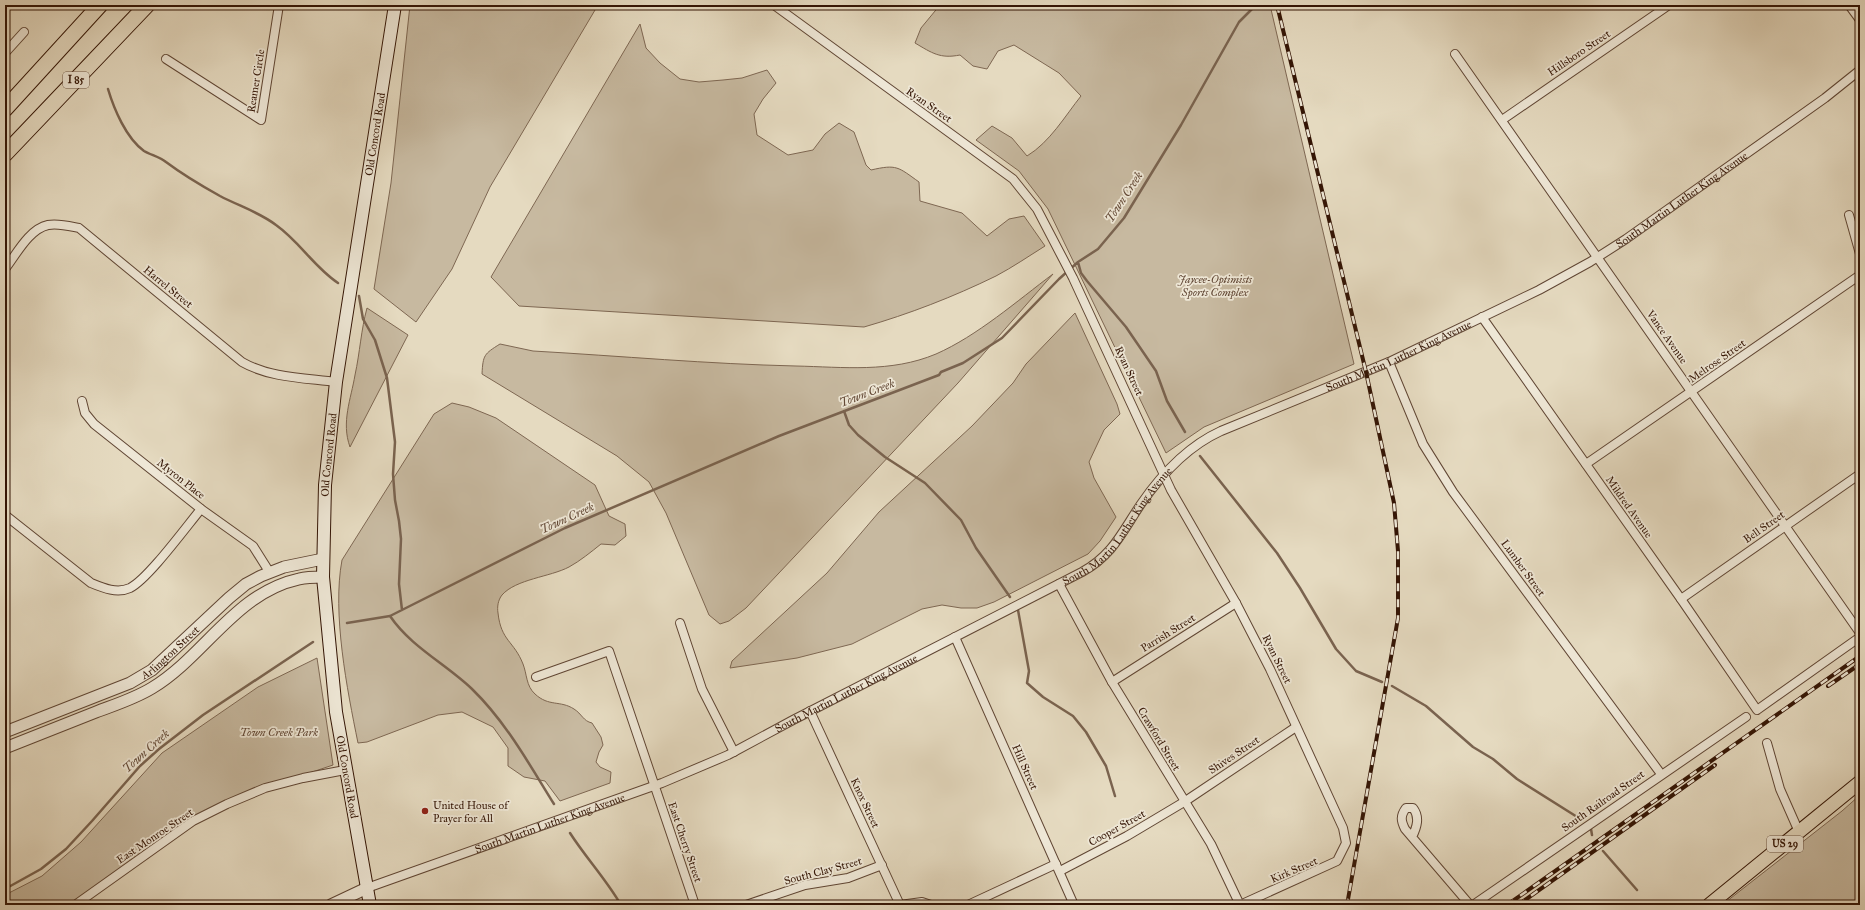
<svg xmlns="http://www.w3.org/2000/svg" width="1865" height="910" viewBox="0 0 1865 910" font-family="'IM FELL Great Primer',serif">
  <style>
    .green { fill: #c7b9a0; stroke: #7e6752 }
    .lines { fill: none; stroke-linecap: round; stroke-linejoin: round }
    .stream { stroke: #7a634f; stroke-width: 2.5 }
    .minor-casing { stroke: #604634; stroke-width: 10 }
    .tertiary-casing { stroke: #604634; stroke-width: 13 }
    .secondary-casing { stroke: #341505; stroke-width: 14 }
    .primary-casing { stroke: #341505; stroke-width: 15 }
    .motorway-casing { stroke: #341505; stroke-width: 17 }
    .minor { stroke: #eee7d6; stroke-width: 8 }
    .tertiary { stroke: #eee7d6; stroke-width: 11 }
    .secondary { stroke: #eee7d6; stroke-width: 12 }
    .primary { stroke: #e5dac0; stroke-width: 13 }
    .motorway { stroke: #e5dac0; stroke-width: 15 }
    .rail-casing { stroke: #341505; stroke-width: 4 }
    .rail { stroke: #eee7d6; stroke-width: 2.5; stroke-dasharray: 8; stroke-linecap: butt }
    .poi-dot { fill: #8f2418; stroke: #eee7d6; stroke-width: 1.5 }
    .labels { text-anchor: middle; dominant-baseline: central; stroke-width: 3.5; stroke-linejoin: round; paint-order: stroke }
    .shield { fill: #eee7d6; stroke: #6c5444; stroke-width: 1 }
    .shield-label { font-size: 10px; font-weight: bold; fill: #341505 }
    .street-label { font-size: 11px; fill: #341505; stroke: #eee7d6 }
    .park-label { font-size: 11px; font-style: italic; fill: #604634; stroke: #eee7d6 }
    .poi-label { font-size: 11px; fill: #341505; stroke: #eee7d6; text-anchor: start }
    .water-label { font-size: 12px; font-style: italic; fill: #634936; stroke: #eee7d6 }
  </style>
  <rect width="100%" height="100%" fill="#e5dac0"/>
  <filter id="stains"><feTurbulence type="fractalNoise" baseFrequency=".005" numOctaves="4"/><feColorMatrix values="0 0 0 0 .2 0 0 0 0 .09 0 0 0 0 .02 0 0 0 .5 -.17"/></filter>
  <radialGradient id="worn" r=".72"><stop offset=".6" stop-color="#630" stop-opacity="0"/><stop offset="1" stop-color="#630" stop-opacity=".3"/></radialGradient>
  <path class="green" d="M410,5H598L490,187L452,269L416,322L374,289L391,183Z
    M940,5H1270L1354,364L1204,427L1166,453L1048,209L1019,171L976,140L992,126L1012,138L1027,156C1050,142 1065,116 1081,96L1059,73L1014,45L998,51L987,69L973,66L960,55C940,59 932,53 915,43L921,28Z
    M640,24L646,48L660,63L680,79L699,82L723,80L742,78L767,70L776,83L763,99L754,114L757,135L788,155L813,150L825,134L839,123L854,132L866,165L871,170C897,164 898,167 919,182L920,201L962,213L987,236L1009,219L1024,216L1045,246C1029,256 1013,267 996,276C953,297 909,314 864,327L519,306L491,277Z
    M1053,274L958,383L746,608L729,621L720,624L709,615L666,513L649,482L617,456L482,374C483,355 484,354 500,344L533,351C621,356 708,364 796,366C843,367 891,373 936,354C977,336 1017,301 1053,274Z
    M367,308L408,335L350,447C341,422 351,399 355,375C360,352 361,330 367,308Z
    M1075,313L1117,404L1120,414L1104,430L1089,462L1094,478L1116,517L1100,541L1088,554L994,602L977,608H961L942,605L922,609L852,644L797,658L730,668L732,661L827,573L879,512L972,426L1013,383L1026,364Z
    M452,403L469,407L496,418L595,485L609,516L625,524L626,536L615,545L601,544C591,552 580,561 569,567C550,577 516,579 502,595C498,600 497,607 498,613C501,641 514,641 523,664C527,674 526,686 535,694C549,707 560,700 574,709C582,714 583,721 592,723L601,737L603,745L599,752L596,762L600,767L611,772L610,783L560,801L545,781L524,777L508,766V748L493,727L462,712L438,715L367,742L358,743C347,689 332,613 342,560L434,414Z
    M317,658L333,765L265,788L193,821L75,905H5V895L42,876L81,842L162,753L258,687Z
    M1860,795V905H1722L1842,811Z"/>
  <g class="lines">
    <path class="stream" d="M108,89C114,109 126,138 144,151C151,155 160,157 166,162C182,174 202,186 220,196C239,206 259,212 276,225C300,242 314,267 338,283
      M1078,262L1081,273L1087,281L1126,327L1156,371L1167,401L1185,432
      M359,296L363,319L375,340L387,378L395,442L393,474L395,500L399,521L401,539L399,584L402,610
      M844,411L849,425L858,435L885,457L925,483L961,520L976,548L1010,597
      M1200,456L1277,553L1300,588L1336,649L1356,671L1382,682
      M1018,610L1029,671L1027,683L1043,697L1073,716L1086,732L1106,766L1115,796
      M390,616C411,647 446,664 472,689C506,722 529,764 554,804
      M347,623L390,616L565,528L779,436L939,375L941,372L963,363L1002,338L1059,279L1078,262L1098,249L1124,218L1181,125L1239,22L1256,5
      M1392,686L1426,706L1473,747L1493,759L1517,779L1582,820
      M1591,829L1592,835
      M570,833C586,858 606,879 621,905
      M1603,851L1637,890
      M5,889L41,869L66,849L92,821L140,766L159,749L203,715L313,642"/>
    <g class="minor-casing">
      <g id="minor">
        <path d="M774,5L1013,179L1037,209L1073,278L1171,490L1236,603L1270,669L1343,828L1346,843L1337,861L1240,905"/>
        <path d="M1849,5L1860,20"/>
        <path d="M5,53L24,32"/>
        <path d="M1455,54L1860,633"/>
        <path d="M166,59L261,120L279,5"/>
        <path d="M1502,120L1669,5"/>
        <path d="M1849,215L1860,254"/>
        <path d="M5,269C16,255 29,229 48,225C58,223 69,226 79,228L242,362C270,378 305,378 336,382"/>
        <path d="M1482,317L1681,599L1757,710L1860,637"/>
        <path d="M1389,362L1423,444L1453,492L1661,774"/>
        <path d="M82,401L85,413L94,424L201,509L253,546L270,573"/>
        <path d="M1586,464L1860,275"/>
        <path d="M5,515L91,583C103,588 117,594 130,588C148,579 186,527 201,509"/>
        <path d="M1059,584L1112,682L1211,844L1240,905"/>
        <path d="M1681,599L1860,474"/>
        <path d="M680,623L702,689L734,752"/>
        <path d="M955,637L1074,905"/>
        <path d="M536,677L609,651L695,905"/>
        <path d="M1112,682L1236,603"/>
        <path d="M810,711L900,905L922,902L931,905"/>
        <path d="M1767,743L1780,789L1799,832"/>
        <path d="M1412,837C1417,827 1420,817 1413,808H1406C1400,816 1401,821 1405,829L1470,905"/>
        <path d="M1060,871L1127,836L1184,802L1296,727"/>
        <path id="s1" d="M367,888L662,783L728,755L793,720L1082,572C1113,555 1122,532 1141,504C1161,475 1188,446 1221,431L1389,362L1539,290L1590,262L1626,239L1825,98L1860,70"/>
        <path d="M75,905L193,821L227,804L265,788L303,778L345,770"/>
        <path d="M746,905L805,885L848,878L882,865"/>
        <path d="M968,905L1056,864"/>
        <path d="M1473,905L1746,717"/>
      </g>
    </g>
    <g class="tertiary-casing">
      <g id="tertiary">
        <path id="s2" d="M5,732L130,683L152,670L229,598L246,584L261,576L284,567L323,559"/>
        <path d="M5,748C35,736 65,724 96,712C114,705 134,699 152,688C205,656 235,593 299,579C307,577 316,577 323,577"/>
        <path d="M331,905L367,888"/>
      </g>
    </g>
    <g class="secondary-casing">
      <g id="secondary">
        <path id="s3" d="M370,905L336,712L323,577L325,485L336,382L395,5"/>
      </g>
    </g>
    <g class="primary-casing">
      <path id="primary" d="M1709,905L1860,782"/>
    </g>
    <g class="motorway-casing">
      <path id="motorway" d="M5,109L100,5
        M5,154L147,5"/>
    </g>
    <use href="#minor" class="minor"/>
    <use href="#tertiary" class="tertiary"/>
    <use href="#secondary" class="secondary"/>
    <use href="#primary" class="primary"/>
    <use href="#motorway" class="motorway"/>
    <g class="rail-casing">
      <path id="rail" d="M1277,5L1366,372L1394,503L1398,551V618L1347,905
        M1828,686L1860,664
        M1507,905L1860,656
        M1518,905L1715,765"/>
    </g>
    <use href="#rail" class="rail"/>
  </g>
  <circle class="poi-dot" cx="425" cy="811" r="4"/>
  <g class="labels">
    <g class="shield">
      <rect x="63" y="72" width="26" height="16" rx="3"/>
      <rect x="1767" y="836" width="36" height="16" rx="3"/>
    </g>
    <g class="shield-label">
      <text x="76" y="80">I 85</text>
      <text x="1785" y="844">US 29</text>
    </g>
    <g class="street-label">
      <text transform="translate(1579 53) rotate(-34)">Hillsboro Street</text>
      <text transform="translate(256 81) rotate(-81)">Reamer Circle</text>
      <text transform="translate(929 105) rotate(35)">Ryan Street</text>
      <text stroke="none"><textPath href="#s3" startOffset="778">Old Concord Road</textPath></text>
      <text stroke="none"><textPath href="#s1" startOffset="1501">South Martin Luther King Avenue</textPath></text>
      <text transform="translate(168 287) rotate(39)">Harrel Street</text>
      <text transform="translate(1667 337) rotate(55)">Vance Avenue</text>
      <text stroke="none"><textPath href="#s1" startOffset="1177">South Martin Luther King Avenue</textPath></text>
      <text transform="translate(1717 361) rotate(-35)">Melrose Street</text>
      <text transform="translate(1129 371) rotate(65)">Ryan Street</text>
      <text stroke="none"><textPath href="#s3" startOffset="454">Old Concord Road</textPath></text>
      <text transform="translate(181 479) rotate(38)">Myron Place</text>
      <text transform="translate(1629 507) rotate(55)">Mildred Avenue</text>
      <text stroke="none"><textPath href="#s1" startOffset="841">South Martin Luther King Avenue</textPath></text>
      <text transform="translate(1764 527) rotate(-35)">Bell Street</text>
      <text transform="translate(1523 568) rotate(54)">Lumber Street</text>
      <text transform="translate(1168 633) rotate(-32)">Parrish Street</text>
      <text stroke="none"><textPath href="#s2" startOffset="185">Arlington Street</textPath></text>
      <text transform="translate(1277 659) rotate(64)">Ryan Street</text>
      <text stroke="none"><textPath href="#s1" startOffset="518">South Martin Luther King Avenue</textPath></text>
      <text transform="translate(1159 739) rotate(59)">Crawford Street</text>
      <text transform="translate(1234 755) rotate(-34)">Shives Street</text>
      <text transform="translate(1025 767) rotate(66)">Hill Street</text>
      <text transform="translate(347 777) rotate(80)">Old Concord Road</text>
      <text transform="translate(1603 801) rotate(-35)">South Railroad Street</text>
      <text transform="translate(865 803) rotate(65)">Knox Street</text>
      <text stroke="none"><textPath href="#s1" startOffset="194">South Martin Luther King Avenue</textPath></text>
      <text transform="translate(1117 828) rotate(-29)">Cooper Street</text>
      <text transform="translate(155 836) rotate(-34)">East Monroe Street</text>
      <text transform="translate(685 842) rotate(71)">East Cherry Street</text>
      <text transform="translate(1294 870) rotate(-23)">Kirk Street</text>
      <text transform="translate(823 871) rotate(-15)">South Clay Street</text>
    </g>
    <g class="park-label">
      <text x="1215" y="279">Jaycee-Optimists<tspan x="1215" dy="13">Sports Complex</tspan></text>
      <text x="279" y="732">Town Creek Park</text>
    </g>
    <g class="poi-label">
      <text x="433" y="805">United House of<tspan x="433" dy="13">Prayer for All</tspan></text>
    </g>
    <g class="water-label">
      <text transform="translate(1124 197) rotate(-57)">Town Creek</text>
      <text transform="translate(867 393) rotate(-21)">Town Creek</text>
      <text transform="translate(567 518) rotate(-25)">Town Creek</text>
      <text transform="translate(146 751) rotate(-42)">Town Creek</text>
    </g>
  </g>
  <rect width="1865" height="910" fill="none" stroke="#e5dac0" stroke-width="20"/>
  <rect x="6" y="6" width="1853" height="898" fill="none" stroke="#341505" stroke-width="2"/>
  <rect x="10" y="10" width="1845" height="890" fill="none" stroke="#341505"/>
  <rect width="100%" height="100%" filter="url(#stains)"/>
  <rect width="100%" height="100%" fill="url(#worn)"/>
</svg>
